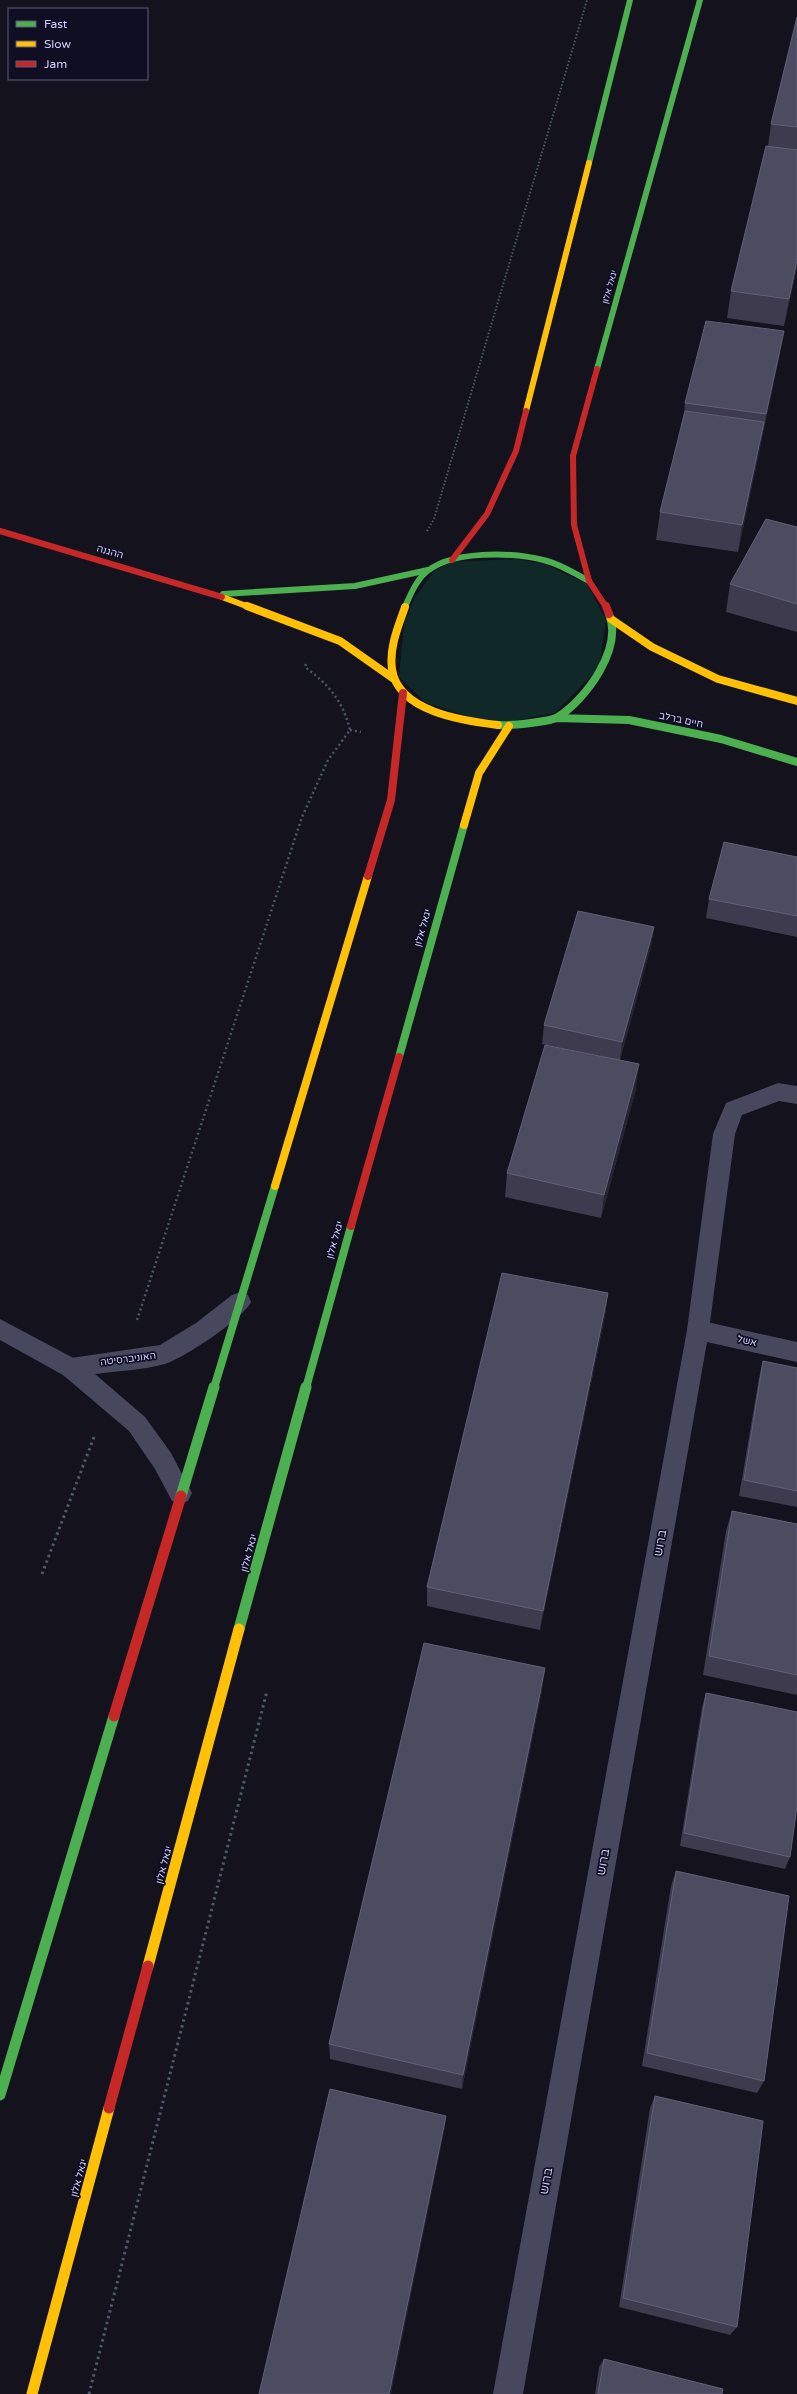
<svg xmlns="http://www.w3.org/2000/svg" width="797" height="2394" viewBox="0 0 797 2394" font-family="'Varela Round','Noto Sans Hebrew',sans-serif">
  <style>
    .green { fill: #112828 }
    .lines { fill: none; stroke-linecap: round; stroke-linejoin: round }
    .path-far2 { stroke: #495965; stroke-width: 2; stroke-dasharray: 1.5 2; stroke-linecap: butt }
    .path-far1 { stroke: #495965; stroke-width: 2.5; stroke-dasharray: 2 3; stroke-linecap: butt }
    .path { stroke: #495965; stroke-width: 3; stroke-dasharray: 2.5 3.5; stroke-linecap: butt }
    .lane { fill: #47485e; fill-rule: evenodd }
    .street { fill: #47485e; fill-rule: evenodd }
    .fast-far2 { stroke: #4caf50; stroke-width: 6 }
    .fast-far1 { stroke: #4caf50; stroke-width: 8 }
    .fast { stroke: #4caf50; stroke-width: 11 }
    .slow-far2 { stroke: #ffc107; stroke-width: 6 }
    .slow-far1 { stroke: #ffc107; stroke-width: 8 }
    .slow { stroke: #ffc107; stroke-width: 11 }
    .jam-far2 { stroke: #c62828; stroke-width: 6 }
    .jam-far1 { stroke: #c62828; stroke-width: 8 }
    .jam { stroke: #c62828; stroke-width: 11 }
    .wall { fill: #3d3b4d }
    .shaded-wall { fill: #262432 }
    .building { fill: #4d4b60; stroke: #626079 }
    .labels { text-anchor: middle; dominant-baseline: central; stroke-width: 3.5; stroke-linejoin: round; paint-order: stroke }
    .far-street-label { font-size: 9px; fill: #d2cfff; stroke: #100e22 }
    .street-label { font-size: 10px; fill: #d2cfff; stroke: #100e22 }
    .near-street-label { font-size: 12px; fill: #d2cfff; stroke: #100e22 }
  </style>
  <rect width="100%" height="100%" fill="#14121d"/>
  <path class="green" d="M517,559L547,565L587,584L606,620L599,668L555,713L506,722L480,720L426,703L399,677L404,624L414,599L435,570L453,562Z"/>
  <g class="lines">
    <path class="path-far2" d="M427,531L434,519L587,0"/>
    <path class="path-far1" d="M306,664L305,667C329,685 343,701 350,730
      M350,730L361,732
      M137,1320L302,817L328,760L350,730"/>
    <path class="path" d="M42,1574L94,1437
      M89,2394L267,1691"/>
    <path class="lane" d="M778,1083L797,1086V1104L779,1101L742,1115L735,1134L709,1330L706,1337L698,1340L690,1337L687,1330L713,1134L726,1103Z
      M0,1319L79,1361L83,1368L79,1375L71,1378L63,1375L0,1340Z"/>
    <path class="street" d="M240,1292L248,1295L251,1302C243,1319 184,1358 165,1364C143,1370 118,1371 95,1374L145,1417L171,1453L192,1493L188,1501L180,1504L172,1501L155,1469L129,1431L63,1375L59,1368L63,1361L71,1358L160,1345L196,1323L232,1295Z
      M698,1320L797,1342V1362L707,1342L523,2394H493L687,1330L690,1323Z"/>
    <path class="fast-far2" d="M589,163L630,0
      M597,369L700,0
      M223,594L355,586L428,570
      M405,607C410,596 414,584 423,575C448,549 515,552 547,561C562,565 575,574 589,581"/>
    <path class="fast-far1" d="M557,718L629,720L721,739L797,762
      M498,725C508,726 550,722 558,717C586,699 623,649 609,614
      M399,1057L464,825
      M214,1388L275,1186
      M306,1388L351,1226"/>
    <path class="fast" d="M181,1496L214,1387
      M239,1629L306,1387
      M0,2095L114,1716"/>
    <path class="slow-far2" d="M526,411L589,163
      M222,597L249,607"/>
    <path class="slow-far1" d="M247,606L340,641L394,679
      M405,607C398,627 389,648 392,669C398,712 464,721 498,725
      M611,619L652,647L718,679L797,701
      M464,825L479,773L509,726
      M275,1186L368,876"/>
    <path class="slow" d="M148,1966L239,1629
      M32,2394L109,2108"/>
    <path class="jam-far2" d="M597,369L573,456L574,525L589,581L606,607
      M0,531L222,597
      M452,560L487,514L516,451L526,411"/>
    <path class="jam-far1" d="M606,606L609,614
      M368,876L391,800L403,693
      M351,1226L399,1057"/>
    <path class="jam" d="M114,1716L181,1496
      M109,2108L148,1966"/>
  </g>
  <path class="wall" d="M797,17V267L784,326L727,318L731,291L768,146L771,124Z
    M780,352L738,552L656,540L660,512L684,416L685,403Z
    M797,527V632L726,612L730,584Z
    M797,857V937L706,918L709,899Z
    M654,927L651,946L620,1060L636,1089L601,1218L505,1197L507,1173L605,1057L542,1044L544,1025Z
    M608,1293L605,1316L540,1630L427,1606V1587Z
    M763,1361L797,1368V1507L739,1496L759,1378Z
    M732,1511L797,1524V1695L703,1675L726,1531Z
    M542,1690L462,2089L330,2059L329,2044Z
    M706,1693L790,1857L785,1869L680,1846L702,1707Z
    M676,1871L764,2081L757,2093L642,2066L671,1886Z
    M655,2096L737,2327L730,2335L619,2307L650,2108Z
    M604,2359L722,2394H595L599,2367Z"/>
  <path class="shaded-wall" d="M797,260V267L784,326L789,299Z
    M784,331L780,352L763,435L766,414Z
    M764,422L760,449L738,552L742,525Z
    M654,927L651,946L620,1060L622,1042Z
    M639,1064L636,1089L601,1218L604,1195Z
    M608,1293L605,1316L540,1630L543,1611Z
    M545,1668L542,1690L462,2089L463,2075Z
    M446,2116L445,2127L391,2394H389Z"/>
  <path class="building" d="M797,17V127L771,124Z
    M766,146L797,150V260L789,299L731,291Z
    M706,321L784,331L766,414L685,403Z
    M685,411L764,422L742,525L660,512Z
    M766,519L797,527V604L730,584Z
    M724,842L797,857V916L709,899Z
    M578,911L654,927L622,1042L544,1025Z
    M545,1045L639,1064L604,1195L507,1173Z
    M502,1273L608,1293L543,1611L427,1587Z
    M763,1361L797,1368V1491L744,1480Z
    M732,1511L797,1524V1675L709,1656Z
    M424,1643L545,1668L463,2075L329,2044Z
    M706,1693L797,1712V1806L790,1857L684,1833Z
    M676,1871L789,1896L764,2081L647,2053Z
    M330,2089L446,2116L389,2394H259Z
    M655,2096L763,2121L737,2327L623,2298Z
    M604,2359L723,2389L722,2394H598Z"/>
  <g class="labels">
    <g class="far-street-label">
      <text transform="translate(610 287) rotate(-74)">יגאל אלון</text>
    </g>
    <g class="street-label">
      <text transform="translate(110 552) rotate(16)">ההגנה</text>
      <text transform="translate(681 720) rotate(12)">חיים ברלב</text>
      <text transform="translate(423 928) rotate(-74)">יגאל אלון</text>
      <text transform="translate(335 1240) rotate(-74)">יגאל אלון</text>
      <text transform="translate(747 1341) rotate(13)">אשל</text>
      <text transform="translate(128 1359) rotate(-7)">האוניברסיטה</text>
      <text transform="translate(249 1553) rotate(-75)">יגאל אלון</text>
      <text transform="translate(164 1865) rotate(-75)">יגאל אלון</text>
      <text transform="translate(79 2178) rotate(-75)">יגאל אלון</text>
    </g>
    <g class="near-street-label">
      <text transform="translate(660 1543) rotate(-80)">ברוש</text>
      <text transform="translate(603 1862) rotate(-80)">ברוש</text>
      <text transform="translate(546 2181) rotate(-80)">ברוש</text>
    </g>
  </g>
  <rect x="8" y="8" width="140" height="72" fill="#100e22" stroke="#5e5b7a"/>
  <rect x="16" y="21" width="20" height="6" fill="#4caf50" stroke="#5e5b7a"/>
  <text x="44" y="28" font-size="12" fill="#d2cfff">Fast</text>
  <rect x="16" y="41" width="20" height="6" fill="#ffc107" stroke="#5e5b7a"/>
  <text x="44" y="48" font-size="12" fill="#d2cfff">Slow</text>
  <rect x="16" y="61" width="20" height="6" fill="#c62828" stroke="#5e5b7a"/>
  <text x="44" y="68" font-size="12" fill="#d2cfff">Jam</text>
</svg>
